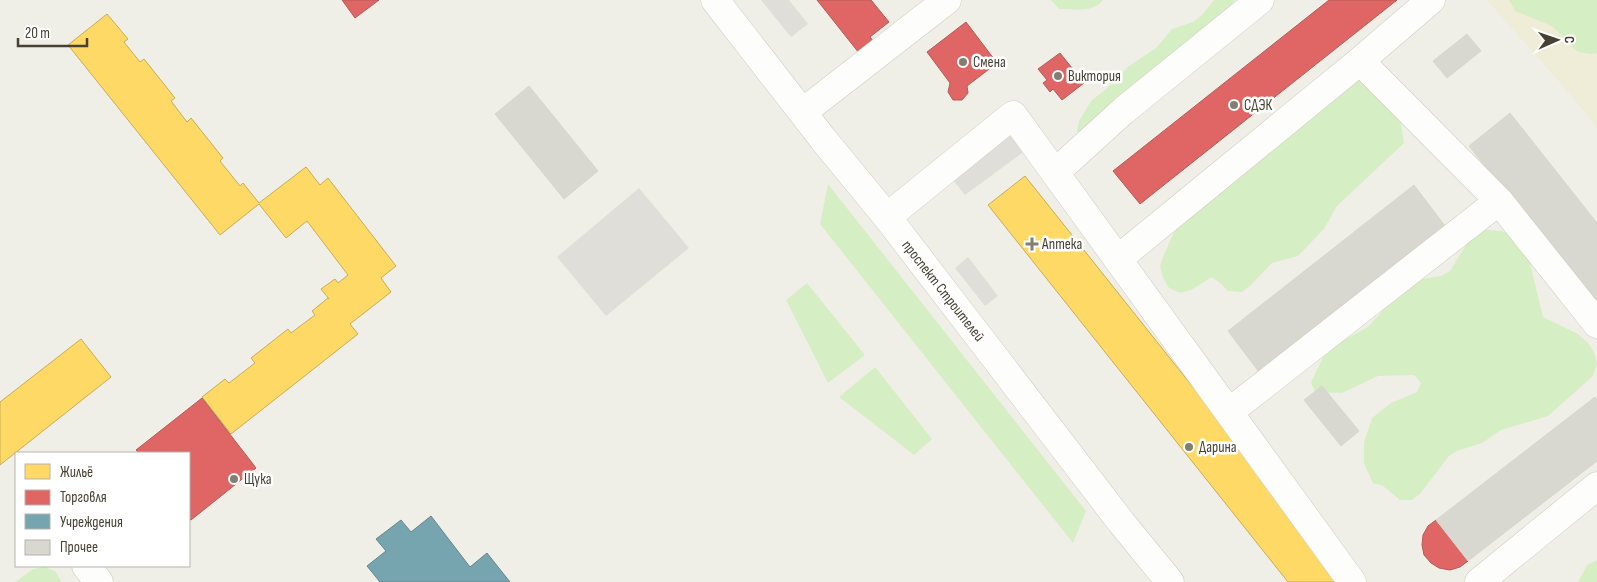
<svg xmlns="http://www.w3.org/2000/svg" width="1597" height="582" viewBox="0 0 1597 582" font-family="'Sofia Sans Condensed',sans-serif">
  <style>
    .education { fill: #efedd8 }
    .green { fill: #d6eec4 }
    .parking { fill: #dfded8 }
    .homes { fill: #ffd966; stroke: #c8ac57 }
    .shops { fill: #e06666; stroke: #b25b57 }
    .public { fill: #76a5af; stroke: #68878a }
    .building { fill: #d9d8d0; stroke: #d8d6cd }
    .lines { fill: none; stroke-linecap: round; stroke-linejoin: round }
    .minor-casing { stroke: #cecdc5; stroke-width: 29 }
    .minor { stroke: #fdfdfb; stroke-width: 28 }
    .poi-dot { fill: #827f72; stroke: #fff; stroke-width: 2 }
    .labels { text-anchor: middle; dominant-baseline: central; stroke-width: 5; stroke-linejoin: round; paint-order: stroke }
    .poi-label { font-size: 15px; fill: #464233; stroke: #fff; text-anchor: start }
    .street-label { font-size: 15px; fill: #464233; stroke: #fff }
  </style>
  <rect width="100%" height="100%" fill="#f0efe7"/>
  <path class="education" d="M1487,0H1597V129L1575,100Z"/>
  <path class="green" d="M1051,0H1103C1094,13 1074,9 1059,9Z
    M1214,0H1235L1153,92L1091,132H1077L1079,121L1091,101L1106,89L1129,66L1156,48L1172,29L1193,22L1202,15Z
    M1509,0H1597V53L1591,54L1578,52L1552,26L1515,11Z
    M1355,78L1364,83L1371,93L1399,113L1404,143L1337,206L1324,229L1298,256L1272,263L1251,285L1242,292L1228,291L1221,284L1212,277L1191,290L1180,293L1169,288L1163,278L1160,266L1163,257L1182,213L1299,118L1320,112L1345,85Z
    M828,184L1086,511L1073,543L820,224Z
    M1481,229L1526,234L1530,263L1543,317L1578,334L1589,344L1595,355L1597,364L1593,376L1548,416L1501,430L1482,443L1457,451L1449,456L1420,494L1412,500H1400L1383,486L1373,483L1364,464V442L1372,418L1391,403L1417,392L1421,383L1414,375L1378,376L1342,393L1315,392L1311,382L1327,349L1368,327L1404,287L1416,280L1441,276L1450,271L1470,238Z
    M807,283L865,355L828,383L786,300Z
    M875,367L932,439L914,455L839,397Z
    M1597,560V582H1578L1587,565Z
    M44,567L55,571L62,582H15L33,569Z"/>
  <path class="parking" d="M761,0H789L808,24L791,37Z
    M1011,130L1026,150L965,195L950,176Z
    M639,188L689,248L606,316L557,257Z
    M968,257L998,296L985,306L955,268Z"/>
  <path class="homes" d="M107,14L128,39L124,42L140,62L144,59L175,98L171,101L187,122L191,118L223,158L220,161L240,186L243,183L259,203L306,167L320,185L328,178L396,266L381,278L391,292L350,324L358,334L231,434L202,397L225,379L229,383L255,363L251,358L288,329L291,333L315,315L312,311L328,298L329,299L321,289L335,279L338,283L348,275L307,221L286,238L259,204L220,235L68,45Z
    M1025,176L1348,582H1288L988,205Z
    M81,339L111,377L0,465V402Z"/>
  <path class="shops" d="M342,0H379L355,18Z
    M817,0H871L889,22L870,37L874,42L859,53Z
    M1329,0H1397L1140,204L1113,171Z
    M966,22L997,63L967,86L968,93L962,100H953L948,92L950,83L927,52Z
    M1060,53L1084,83L1062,100L1053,89L1050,92L1043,83L1047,80L1038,69Z
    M202,398L256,468L191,520L189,518V453H139L136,450Z
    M1436,520L1468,561L1460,567L1450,570L1439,568L1431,563L1424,555L1422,545L1423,535L1428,526Z"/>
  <path class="public" d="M431,516L470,567L487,553L510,582H380L367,566L386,551L376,539L401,520L411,532Z"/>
  <path class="building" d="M1467,34L1481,51L1447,78L1433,61Z
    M529,86L598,171L564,199L495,114Z
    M1510,113L1597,223V307L1469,146Z
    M1414,185L1445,226L1259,372L1228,331Z
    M1322,386L1359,431L1341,446L1304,400Z
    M1595,397L1597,401V461L1468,561L1436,520Z"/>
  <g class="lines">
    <g class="minor-casing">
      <path id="minor" d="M715,0L823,139L887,217L1121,522L1170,582
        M1431,0L1360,61L1499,201L1597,324
        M803,112L947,0
        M1056,172L1123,111L1260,0
        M887,217L1013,115L1352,582
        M1118,259L1360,61
        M1229,412L1499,201
        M86,566L99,582
        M1479,582L1597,486"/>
    </g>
    <use href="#minor" class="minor"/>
  </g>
  <g class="poi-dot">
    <circle cx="963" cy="62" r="5"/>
    <circle cx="1058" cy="76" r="5"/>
    <circle cx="1234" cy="105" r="5"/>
    <path d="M1029.5 236.5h5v5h5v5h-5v5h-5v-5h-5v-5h5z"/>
    <circle cx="1189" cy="447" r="5"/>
    <circle cx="234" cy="479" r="5"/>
  </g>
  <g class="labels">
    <g class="poi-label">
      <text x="973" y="62">Смена</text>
      <text x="1068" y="76">Виктория</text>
      <text x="1244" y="105">СДЭК</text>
      <text x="1042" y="244">Аптека</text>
      <text x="1199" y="447">Дарина</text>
      <text x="244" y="479">Щука</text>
    </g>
    <g class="street-label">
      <text transform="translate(943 291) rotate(52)">проспект Строителей</text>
    </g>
  </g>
  <rect x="15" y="452" width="175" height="115" fill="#ffffff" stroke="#b5b3ad"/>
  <rect x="25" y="464" width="25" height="15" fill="#ffd966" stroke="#b5b3ad"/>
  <text x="60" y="477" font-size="15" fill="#464233">Жильё</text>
  <rect x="25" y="490" width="25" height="15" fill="#e06666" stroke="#b5b3ad"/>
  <text x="60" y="502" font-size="15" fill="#464233">Торговля</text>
  <rect x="25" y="514" width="25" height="15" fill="#76a5af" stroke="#b5b3ad"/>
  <text x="60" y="527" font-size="15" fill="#464233">Учреждения</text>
  <rect x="25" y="540" width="25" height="15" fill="#d9d8d0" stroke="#b5b3ad"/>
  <text x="60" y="552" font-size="15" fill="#464233">Прочее</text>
  <g transform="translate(1557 40) rotate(88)" stroke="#ffffff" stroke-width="4" paint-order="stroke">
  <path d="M0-4L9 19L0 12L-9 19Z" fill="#464233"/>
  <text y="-8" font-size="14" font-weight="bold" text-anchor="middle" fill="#464233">С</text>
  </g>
  <path d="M18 38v8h69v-8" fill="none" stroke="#464233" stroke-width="2.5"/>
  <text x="25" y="38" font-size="15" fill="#464233" stroke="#ffffff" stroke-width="4" paint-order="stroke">20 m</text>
</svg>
